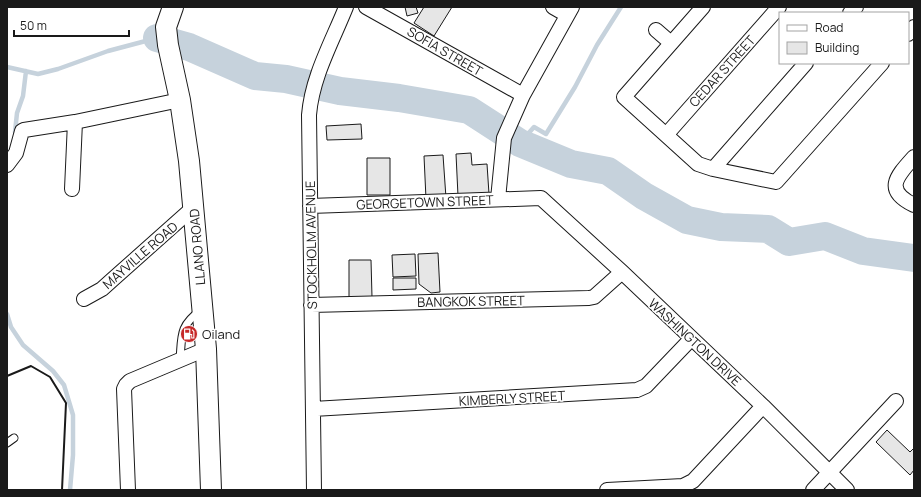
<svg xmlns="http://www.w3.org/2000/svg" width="921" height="497" viewBox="0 0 921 497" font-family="Manrope,sans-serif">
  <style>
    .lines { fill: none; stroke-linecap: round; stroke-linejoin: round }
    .stream { stroke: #c6d2dc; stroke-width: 4.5 }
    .river { stroke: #c6d2dc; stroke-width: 28 }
    .building { fill: #e6e6e6; stroke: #1a1a1a }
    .lane-casing { stroke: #1a1a1a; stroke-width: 9 }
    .street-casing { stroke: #1a1a1a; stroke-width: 16 }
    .secondary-casing { stroke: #1a1a1a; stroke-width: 22 }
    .lane { stroke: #fff; stroke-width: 7 }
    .street { stroke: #fff; stroke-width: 14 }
    .secondary { stroke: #fff; stroke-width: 20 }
    .wall { stroke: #1a1a1a; stroke-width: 2 }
    .labels { text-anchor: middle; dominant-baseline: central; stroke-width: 3; stroke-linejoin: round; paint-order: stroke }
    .street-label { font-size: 13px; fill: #1a1a1a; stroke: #fff }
    .poi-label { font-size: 13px; fill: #1a1a1a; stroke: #fff; text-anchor: start }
  </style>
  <rect width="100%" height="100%" fill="#fff"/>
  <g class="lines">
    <path class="stream" d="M7,67L38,74L58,69L108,51L157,38
      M15,132L17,113L23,96L26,71
      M520,143L534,127L546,134L575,87L597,45L621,7
      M7,314L11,327L23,345L53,371L64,385L73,415V455L70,490"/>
    <path class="river" d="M157,38L189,47L255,76L286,79L340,91L399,98L469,110L520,143L571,164L608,171L644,196L687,220L721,227L768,229L789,242L825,236L863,251L914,258"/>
  </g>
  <path class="building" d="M405,7H416L418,13L407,16Z
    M424,7H452L434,36L414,23Z
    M361,124L362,139L327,140L326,126Z
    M471,153L472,165L487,164L489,194L458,196L456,154Z
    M443,155L446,198L426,199L424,156Z
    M367,158H390V195H367Z
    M438,253L440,292L431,293L419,284L418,254Z
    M415,254L416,276L393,277L392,255Z
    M349,260H371L372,297H349Z
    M393,278H416V289L393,290Z
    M185,331H191L192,338H186Z
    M887,430L910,452L914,448V470L910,475L876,442Z"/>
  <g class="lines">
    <g class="lane-casing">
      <path id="lane" d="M180,360C182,336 179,326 201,310
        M7,443L14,438"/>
    </g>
    <g class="street-casing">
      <path id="street" d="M366,7L523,95
        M553,7L567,15
        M703,7L624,97L698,164L713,169L776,182L882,63
        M850,13L856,7
        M656,30L671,43
        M908,34L914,27
        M666,135L779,7
        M914,157C897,176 883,190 914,205
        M7,165L16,153L22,131L24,130L75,122L180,100
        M713,169L806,63
        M72,189L75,122
        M498,199L504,138L523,95L572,7
        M310,206L541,198L622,272L763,406L847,490
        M84,299L102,289L112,280L194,207
        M311,305L589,298L594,297L622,272
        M313,409L637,390L646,386L691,339
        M128,490L124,389L126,385L130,381L206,349
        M314,490L309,115C312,77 332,42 346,7
        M607,490L683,486L693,481L763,406
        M813,490L896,401"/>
    </g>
    <g class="secondary-casing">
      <path id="secondary" d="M173,7L166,27L168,45L180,100L189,161L206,349L211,490"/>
    </g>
    <use href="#lane" class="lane"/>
    <use href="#street" class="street"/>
    <use href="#secondary" class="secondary"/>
    <path class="wall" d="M7,376L31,366L50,377L66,403L62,490"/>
  </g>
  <defs>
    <g id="fuel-disc" transform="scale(0.9)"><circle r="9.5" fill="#c62828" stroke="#fff"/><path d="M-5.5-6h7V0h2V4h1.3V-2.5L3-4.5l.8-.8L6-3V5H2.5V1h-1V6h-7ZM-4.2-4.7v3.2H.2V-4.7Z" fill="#fff"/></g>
  </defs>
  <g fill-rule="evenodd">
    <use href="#fuel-disc" x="189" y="334"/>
  </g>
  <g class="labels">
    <g class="street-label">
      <text transform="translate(445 51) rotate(30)">SOFIA STREET</text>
      <text transform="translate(722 71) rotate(-48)">CEDAR STREET</text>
      <text transform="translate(425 202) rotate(-2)">GEORGETOWN STREET</text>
      <text transform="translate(311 245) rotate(-91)">STOCKHOLM AVENUE</text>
      <text transform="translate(197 247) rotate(-95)">LLANO ROAD</text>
      <text transform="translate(140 255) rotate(-41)">MAYVILLE ROAD</text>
      <text transform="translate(471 301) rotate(-1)">BANGKOK STREET</text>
      <text transform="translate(695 342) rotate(43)">WASHINGTON DRIVE</text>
      <text transform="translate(512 398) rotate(-3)">KIMBERLY STREET</text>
    </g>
    <g class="poi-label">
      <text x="202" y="334">Oiland</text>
    </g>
  </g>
  <rect width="921" height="497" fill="none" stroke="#1a1a1a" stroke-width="16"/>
  <rect x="779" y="12" width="130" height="52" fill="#ffffff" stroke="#a3a3a3"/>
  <rect x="787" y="25" width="20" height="6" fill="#ffffff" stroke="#a3a3a3"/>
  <text x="815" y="32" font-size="12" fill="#1a1a1a">Road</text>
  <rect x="787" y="42" width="20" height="12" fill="#e6e6e6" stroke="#a3a3a3"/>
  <text x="815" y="52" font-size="12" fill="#1a1a1a">Building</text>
  <path d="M14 30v6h115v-6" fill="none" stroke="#1a1a1a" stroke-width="2"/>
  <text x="20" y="30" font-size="12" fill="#1a1a1a" stroke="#ffffff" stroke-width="3" paint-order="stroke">50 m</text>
</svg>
